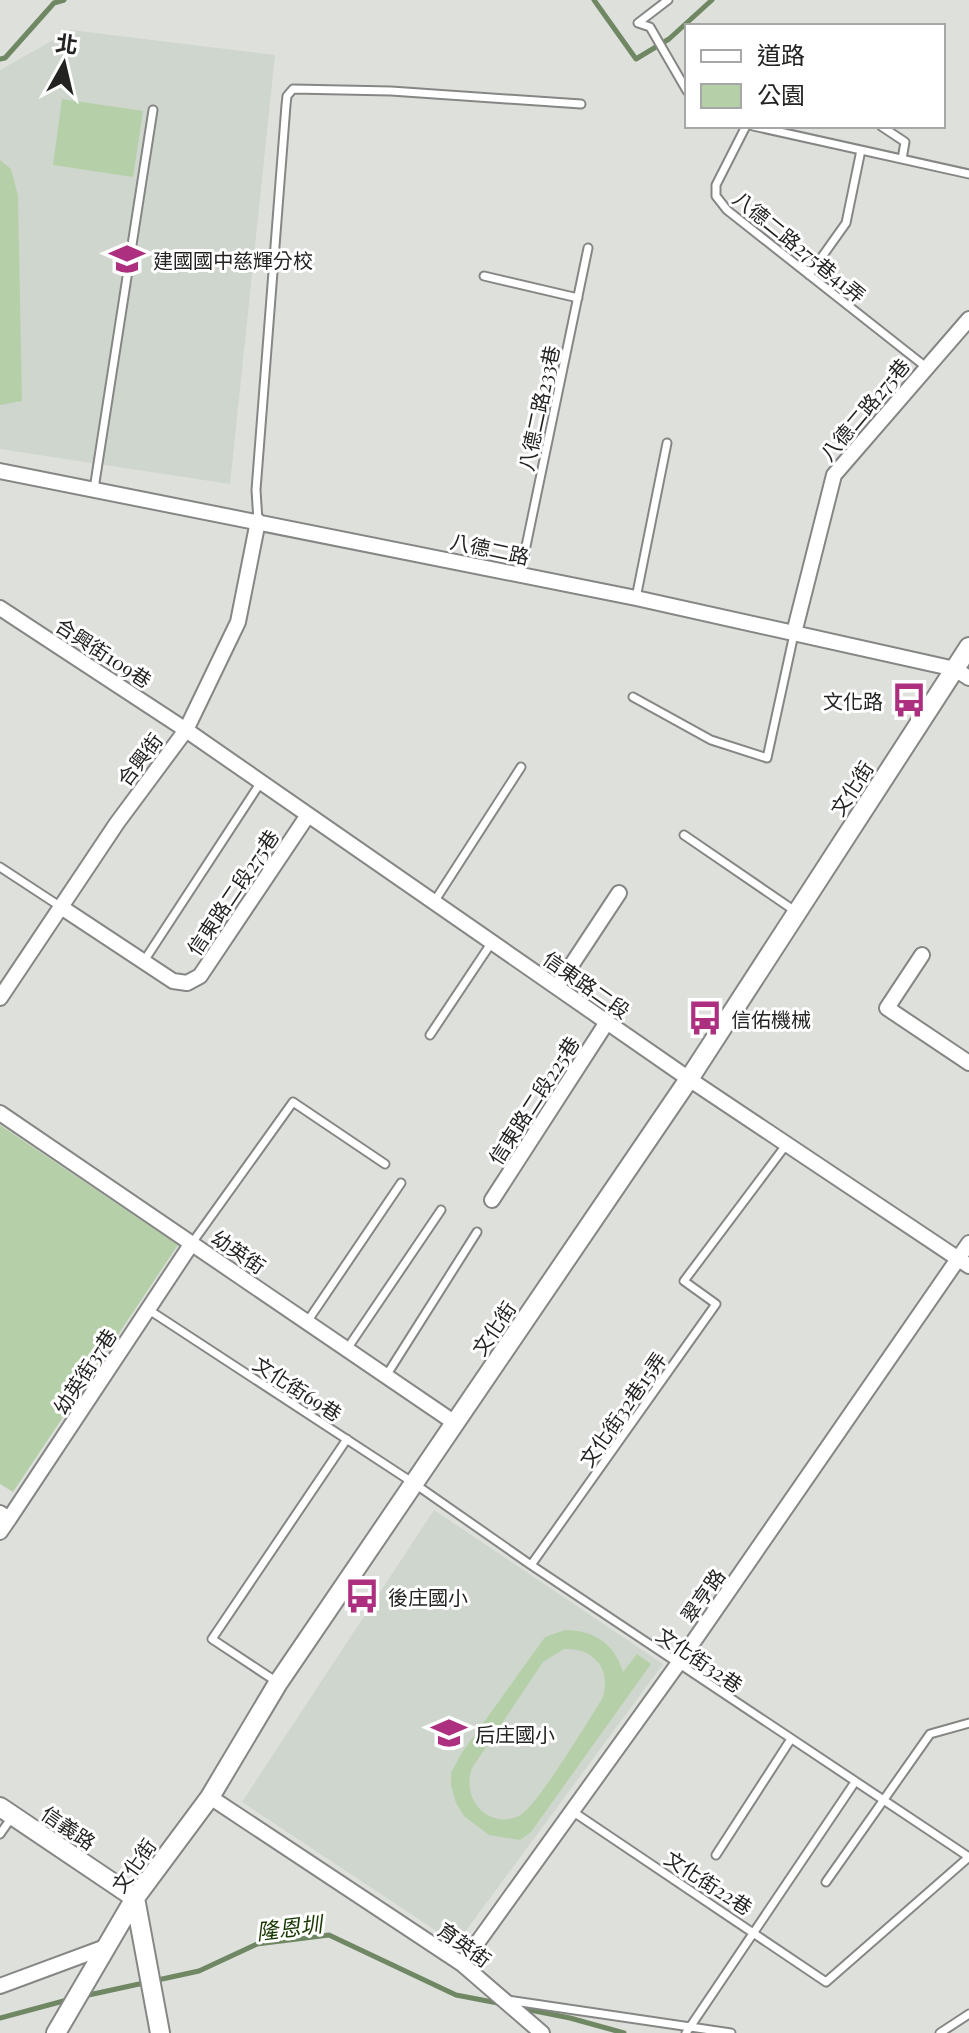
<svg xmlns="http://www.w3.org/2000/svg" width="969" height="2033" viewBox="0 0 969 2033" font-family="'Playfair Display','Noto Sans TC',serif">
  <style>
    .built { fill: #cfd6cd }
    .green { fill: #b5d0a9; fill-rule: evenodd }
    .lines { fill: none; stroke-linecap: round; stroke-linejoin: round }
    .stream { stroke: #6f8763; stroke-width: 5 }
    .service-casing { stroke: #858784; stroke-width: 11 }
    .minor-casing { stroke: #858784; stroke-width: 18 }
    .tertiary-casing { stroke: #858784; stroke-width: 22 }
    .service { stroke: #fff; stroke-width: 7 }
    .minor { stroke: #fff; stroke-width: 14 }
    .tertiary { stroke: #fff; stroke-width: 18 }
    .labels { text-anchor: middle; dominant-baseline: central; stroke-width: 6; stroke-linejoin: round; paint-order: stroke }
    .street-label { font-size: 20px; fill: #232422; stroke: #fff }
    .poi-label { font-size: 20px; fill: #232422; stroke: #fff; text-anchor: start }
    .water-label { font-size: 22px; font-style: italic; fill: #1a3a04; stroke: #fff }
  </style>
  <rect width="100%" height="100%" fill="#dee0dc"/>
  <path class="built" d="M71,30L275,55L230,484L0,449V70Z
    M434,1510L663,1664L456,1944L242,1802Z"/>
  <path class="green" d="M62,99L143,111L133,177L53,165Z
    M0,160L11,169L18,196L22,401L0,405Z
    M0,1125L178,1245L13,1492L0,1484Z
    M565,1630C594,1630 615,1644 623,1672L637,1654L651,1664L531,1832L520,1840L489,1835L464,1816L456,1803L451,1785V1773L461,1754L545,1637ZM564,1649C594,1647 613,1671 602,1699C588,1721 536,1808 519,1816C487,1830 461,1798 472,1768L543,1662Z"/>
  <g class="lines">
    <path class="stream" d="M594,0L636,59L669,39L712,0
      M0,59L5,58L54,3L64,0
      M84,1996L199,1971L257,1944L329,1935L456,1995L503,2004
      M520,2008L570,2018L624,2033
      M0,2018L71,1999"/>
    <g class="service-casing">
      <path id="service" d="M668,0L638,23L650,27L687,91
        M746,126L716,185V196L727,210L926,367
        M753,126L969,174
        M881,126L905,142L902,159
        M809,275L846,223L861,150
        M484,276L578,298
        M94,489L153,110
        M258,521L256,490L286,105L287,96L293,89L391,91L581,104
        M520,575L588,248
        M636,598L667,443
        M633,697L711,740L767,758L794,634
        M684,835L795,911
        M0,867L61,907
        M434,902L521,767
        M144,961L261,782
        M430,1035L492,942
        M192,1243L293,1102L385,1164
        M149,1310L415,1484L531,1565L969,1857
        M307,1322L401,1183
        M347,1349L441,1210
        M386,1376L477,1232
        M531,1565L716,1304L684,1281L786,1145
        M277,1682L212,1639L347,1439
        M572,1811L826,1982L969,1857
        M0,1834L12,1817
        M716,1855L791,1739
        M826,1882L930,1734L969,1723
        M507,2000L731,2033
        M686,2033L855,1782
        M940,2033L969,2014"/>
    </g>
    <g class="minor-casing">
      <path id="minor" d="M0,471L636,598L955,669L969,678
        M0,608L186,730L689,1079L969,1266
        M794,633L834,475L969,319
        M61,907L173,981L187,983L200,976L308,815
        M922,955L887,1008L969,1063
        M557,987L619,893
        M0,998L117,823L186,730L238,622L258,521
        M0,1113L455,1423
        M492,1200L607,1022
        M0,1513L9,1519L0,1532
        M9,1519L192,1243
        M210,1797L462,1964L542,2033
        M462,1964L678,1664L969,1243
        M0,1986L108,1946"/>
    </g>
    <g class="tertiary-casing">
      <path id="tertiary" d="M0,1807L135,1898L160,2033
        M56,2033L135,1898L210,1797L278,1683L689,1079L969,647"/>
    </g>
    <use href="#service" class="service"/>
    <use href="#minor" class="minor"/>
    <use href="#tertiary" class="tertiary"/>
  </g>
  <defs>
    <g id="school-bare" transform="scale(2.76)"><path d="M0-5L7-2L0 1L-7-2ZM-4 1L0 2.5L4 1V4Q0 6-4 4Z" fill="#ad2f7f" stroke="#fff" stroke-width="2.5" paint-order="stroke"/></g>
    <g id="bus-bare" transform="scale(2.76)"><path d="M-5-6H5V4H4V6H2V4H-2V6H-4V4H-5ZM-3.5-4V0h7V-4ZM-3.5 1.2v1.5H-2V1.2ZM2 1.2v1.5H3.5V1.2Z" fill="#ad2f7f" stroke="#fff" stroke-width="2.5" paint-order="stroke"/></g>
  </defs>
  <g fill-rule="evenodd">
    <use href="#school-bare" x="127" y="259"/>
    <use href="#bus-bare" x="909" y="700"/>
    <use href="#bus-bare" x="705" y="1018"/>
    <use href="#bus-bare" x="362" y="1596"/>
    <use href="#school-bare" x="449" y="1733"/>
  </g>
  <g class="labels">
    <g class="street-label">
      <text transform="translate(800 246) rotate(39)">八德二路275巷41弄</text>
      <text transform="translate(538 408) rotate(-78)">八德二路233巷</text>
      <text transform="translate(864 409) rotate(-50)">八德二路275巷</text>
      <text transform="translate(490 548) rotate(12)">八德二路</text>
      <text transform="translate(104 652) rotate(33)">合興街109巷</text>
      <text transform="translate(139 759) rotate(-53)">合興街</text>
      <text transform="translate(851 788) rotate(-57)">文化街</text>
      <text transform="translate(232 892) rotate(-56)">信東路二段275巷</text>
      <text transform="translate(587 984) rotate(35)">信東路二段</text>
      <text transform="translate(533 1100) rotate(-57)">信東路二段225巷</text>
      <text transform="translate(239 1251) rotate(34)">幼英街</text>
      <text transform="translate(493 1328) rotate(-56)">文化街</text>
      <text transform="translate(84 1371) rotate(-57)">幼英街37巷</text>
      <text transform="translate(298 1388) rotate(33)">文化街69巷</text>
      <text transform="translate(622 1409) rotate(-55)">文化街32巷15弄</text>
      <text transform="translate(702 1595) rotate(-55)">翠亨路</text>
      <text transform="translate(700 1659) rotate(34)">文化街32巷</text>
      <text transform="translate(69 1827) rotate(34)">信義路</text>
      <text transform="translate(133 1865) rotate(-55)">文化街</text>
      <text transform="translate(709 1882) rotate(33)">文化街22巷</text>
      <text transform="translate(465 1944) rotate(36)">育英街</text>
    </g>
    <g class="poi-label">
      <text x="153" y="259">建國國中慈輝分校</text>
      <text x="883" y="700" text-anchor="end">文化路</text>
      <text x="731" y="1018">信佑機械</text>
      <text x="388" y="1596">後庄國小</text>
      <text x="475" y="1733">后庄國小</text>
    </g>
    <g class="water-label">
      <text transform="translate(289 1927) rotate(-7)">隆恩圳</text>
    </g>
  </g>
  <rect x="685" y="24" width="260" height="104" fill="#ffffff" stroke="#a7a7a7" stroke-width="2"/>
  <rect x="701" y="50" width="40" height="12" fill="#ffffff" stroke="#a7a7a7" stroke-width="2"/>
  <text x="757" y="64" font-size="24" fill="#232422">道路</text>
  <rect x="701" y="84" width="40" height="24" fill="#b5d0a9" stroke="#a7a7a7" stroke-width="2"/>
  <text x="757" y="104" font-size="24" fill="#232422">公園</text>
  <g transform="translate(64 64) rotate(8)" stroke="#ffffff" stroke-width="6" paint-order="stroke">
  <path d="M0-6L14 30L0 20L-14 30Z" fill="#232422"/>
  <text y="-12" font-size="22" font-weight="bold" text-anchor="middle" fill="#232422">北</text>
  </g>
</svg>
